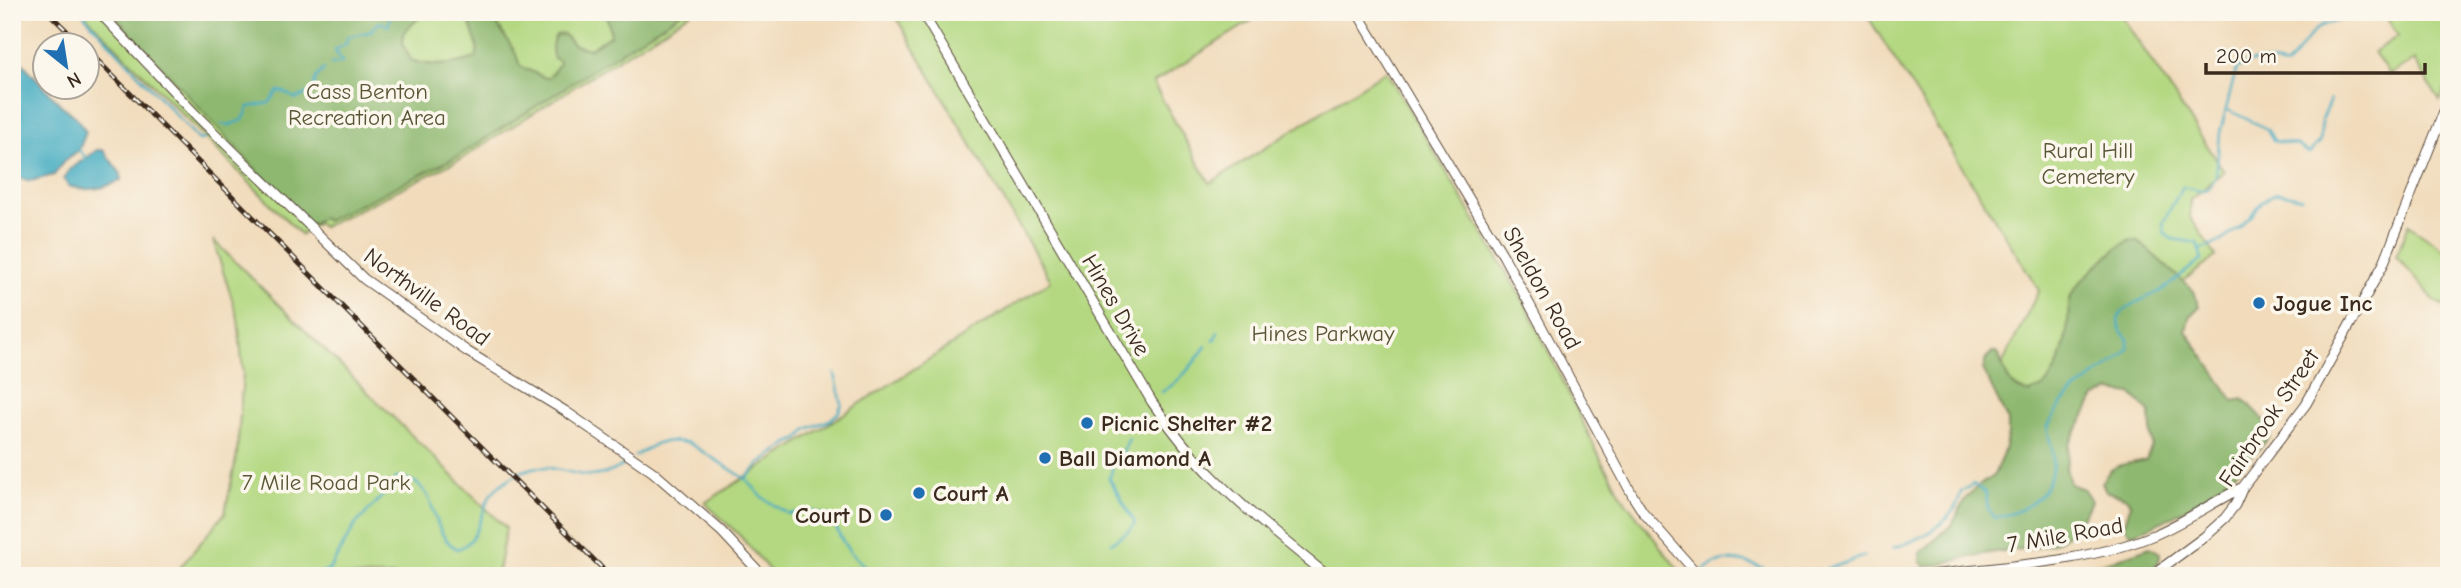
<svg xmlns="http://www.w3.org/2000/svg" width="2461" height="588" viewBox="0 0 2461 588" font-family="'Comic Neue',sans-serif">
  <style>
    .green { fill: #b3d881; stroke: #778150; stroke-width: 2 }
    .forest { fill: #8eb86f; stroke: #647146; stroke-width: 2 }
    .water { fill: #41aac1; stroke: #3e6a70; stroke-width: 2 }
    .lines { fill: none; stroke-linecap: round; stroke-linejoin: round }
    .stream { stroke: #41aac1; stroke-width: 2.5 }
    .secondary-casing { stroke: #564536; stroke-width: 11 }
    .secondary { stroke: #fff; stroke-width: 9 }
    .rail-casing { stroke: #3b2a1e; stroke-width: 5 }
    .rail { stroke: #fbf7ec; stroke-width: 2.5; stroke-dasharray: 8; stroke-linecap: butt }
    .poi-dot { fill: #1f6fb2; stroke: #fbf7ec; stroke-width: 2.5 }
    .labels { text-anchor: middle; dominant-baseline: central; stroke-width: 7; stroke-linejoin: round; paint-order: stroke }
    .park-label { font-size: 23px; fill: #595637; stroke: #fbf7ec }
    .street-label { font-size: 23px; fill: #3b2a1e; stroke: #fbf7ec }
    .poi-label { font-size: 23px; font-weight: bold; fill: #3b2a1e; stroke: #fbf7ec; text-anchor: start }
  </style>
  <rect width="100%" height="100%" fill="#fbf7ec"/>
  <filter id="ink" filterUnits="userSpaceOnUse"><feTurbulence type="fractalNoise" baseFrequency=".0143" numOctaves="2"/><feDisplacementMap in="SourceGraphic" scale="14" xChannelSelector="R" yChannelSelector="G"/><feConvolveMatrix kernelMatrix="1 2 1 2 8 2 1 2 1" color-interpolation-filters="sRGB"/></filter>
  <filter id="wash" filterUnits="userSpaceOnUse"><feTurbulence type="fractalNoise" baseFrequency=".00686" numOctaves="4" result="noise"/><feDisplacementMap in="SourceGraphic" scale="28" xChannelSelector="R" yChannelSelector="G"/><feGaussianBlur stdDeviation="1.57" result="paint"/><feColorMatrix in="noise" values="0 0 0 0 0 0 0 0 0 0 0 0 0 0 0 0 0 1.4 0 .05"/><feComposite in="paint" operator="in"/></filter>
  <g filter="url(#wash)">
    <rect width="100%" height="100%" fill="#f1dbbb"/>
    <path class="green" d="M82,12H692L461,159L323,227L317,223L301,235Z
      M893,12H1265L1153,83L1210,183L1386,71L1526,305L1602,462L1626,502L1683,576H774L741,537L705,503L1051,281Z
      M1865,12H2119L2224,171L2191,200L2190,217L2216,256L2158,301L2035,427L1999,371L2039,290Z
      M2383,12H2449V78L2440,101L2414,60L2389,75L2374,52L2398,36Z
      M2409,225L2449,253V309L2436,302L2396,256Z
      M213,240L506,528L497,576H173L225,513L237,454L243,374L238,318Z"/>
    <path class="forest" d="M111,12H201L205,15L208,12H429L420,17L403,33V45L411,60C433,68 455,65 476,58C482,42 466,28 470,12H489L515,52L520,66L545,78L549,77L559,64V61L554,58C551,49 551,43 556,35L563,34L574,45L589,49L611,35L606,12H683L457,157L326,221L322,218L308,226Z
      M2131,240L2138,241L2194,291L2199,307L2189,317L2186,331L2234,401L2243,399C2255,410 2268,420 2270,437C2234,479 2185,516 2132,534L2124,526L2131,504L2127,498L2106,491L2102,482C2115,460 2124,466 2146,460L2152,446L2150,412L2131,394L2110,391L2095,397L2069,445L2066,468L2070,484L2084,489L2091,501C2065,558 2033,544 1983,554C1963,558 1944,564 1925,567L1920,561V553L1952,525L1964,501L1973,490L1994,475L2003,454L2008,434V421L1983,370L1986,359L1992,352H1996C2008,372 2003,385 2029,393C2034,391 2040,389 2044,386C2057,373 2064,349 2067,331C2069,319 2067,305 2072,294C2078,281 2118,245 2131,240Z
      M2150,547L2160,553C2161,566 2151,569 2141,576H2001L2073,570L2118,559Z"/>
    <path class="water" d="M12,52L61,105L76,117L86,132L79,150L64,161L54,175L30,181L12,177Z
      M97,150H103L121,174V180C104,189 86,192 68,186L64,178L69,170Z"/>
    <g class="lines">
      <path class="stream" d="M81,12L199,140L204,139
        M331,64L342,62L335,50L346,44L347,37L369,32L380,22L388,26L390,18L389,12
        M2226,109L2267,129L2274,141L2297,145L2309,153L2320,142L2322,118L2330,100
        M222,124L229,125L243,120L249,107L269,103L278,91L284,92L296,99L313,91L316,78L324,69
        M79,150L86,158
        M2201,249C2218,246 2239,229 2251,216C2258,208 2263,197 2275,194C2284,192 2292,196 2302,198
        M1214,340L1218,332
        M1162,392C1181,381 1194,363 1206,346
        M1134,422L1142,414
        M635,456L657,443L672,441L689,443L746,479L762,497L788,514L811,511L832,517C843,548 852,556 876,576
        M746,479L760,463L789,443L799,439L807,429L830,420L838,413L842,404L835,374
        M1111,543L1129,531L1135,523L1109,478L1112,471V462L1121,457L1129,438
        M1893,548C1921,540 1955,522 1961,492L1973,484L1986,493L1988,509L1994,518C2029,511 2054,494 2053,454C2052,446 2047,435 2048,427C2050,421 2058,409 2062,404C2080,381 2111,370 2128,349V339C2098,310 2143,302 2162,290C2176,281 2187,269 2202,260L2197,243L2172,239L2165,234L2163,223L2182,187L2201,191L2210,188L2216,176L2220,133L2236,70C2254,57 2264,61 2285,66C2298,56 2304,38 2318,28C2330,19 2350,23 2360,12
        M1699,574C1725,550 1752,563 1780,576
        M314,576L329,570
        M328,576L329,570L356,524L388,490L393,481L399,477C444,484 425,530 457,549C479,543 480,514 490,496C496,486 508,479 519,473C559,452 583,498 630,460
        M476,576L480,574
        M1808,576L1865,556"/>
    </g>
  </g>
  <g filter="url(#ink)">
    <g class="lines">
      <g class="secondary-casing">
        <path id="secondary" d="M99,12L196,115L364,279L468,352L565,411L653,472L721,531L763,576
          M922,12L1152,402C1171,429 1190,454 1213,477C1248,513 1289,544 1328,576
          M1357,12L1504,257L1634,498L1643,512L1699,576
          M1922,576C1993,567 2089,563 2154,535C2185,522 2213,502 2243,487
          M2151,576L2204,537L2225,518L2235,505L2243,487L2306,404L2383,265L2449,99"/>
      </g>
      <use href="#secondary" class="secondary"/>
      <g class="rail-casing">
        <path id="rail" d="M48,12L82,46
          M88,51L610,576"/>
      </g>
      <use href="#rail" class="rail"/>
    </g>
  </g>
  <g class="poi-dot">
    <circle cx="2259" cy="303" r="7"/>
    <circle cx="1087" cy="423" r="7"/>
    <circle cx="1045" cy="458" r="7"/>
    <circle cx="919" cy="493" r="7"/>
    <circle cx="886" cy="515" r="7"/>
  </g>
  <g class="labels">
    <g class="park-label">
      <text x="367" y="91">Cass Benton<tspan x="367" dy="26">Recreation Area</tspan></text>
      <text x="2088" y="150">Rural Hill<tspan x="2088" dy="26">Cemetery</tspan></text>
      <text x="1323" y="333">Hines Parkway</text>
      <text x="326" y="482">7 Mile Road Park</text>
    </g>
    <g class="street-label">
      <text transform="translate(1542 288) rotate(61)">Sheldon Road</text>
      <text transform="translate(427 297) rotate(36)">Northville Road</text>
      <text transform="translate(1116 305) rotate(60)">Hines Drive</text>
      <text transform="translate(2269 418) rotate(-56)">Fairbrook Street</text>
      <text transform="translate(2065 535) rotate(-10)">7 Mile Road</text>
    </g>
    <g class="poi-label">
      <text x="2273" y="303">Jogue Inc</text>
      <text x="1101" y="423">Picnic Shelter #2</text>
      <text x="1059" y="458">Ball Diamond A</text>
      <text x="933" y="493">Court A</text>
      <text x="872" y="515" text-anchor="end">Court D</text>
    </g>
  </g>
  <rect width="2461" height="588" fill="none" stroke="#fbf7ec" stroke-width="42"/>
  <g transform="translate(66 66) rotate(150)"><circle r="33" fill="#fbf7ec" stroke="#aea59a" stroke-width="2"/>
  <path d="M0-5L12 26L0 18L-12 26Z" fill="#1f6fb2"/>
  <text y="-10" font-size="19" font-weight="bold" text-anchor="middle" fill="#3b2a1e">N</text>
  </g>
  <path d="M2206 63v10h219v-10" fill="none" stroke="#3b2a1e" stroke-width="3.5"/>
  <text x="2216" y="63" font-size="21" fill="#3b2a1e" stroke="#fbf7ec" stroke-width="5" paint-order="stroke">200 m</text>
</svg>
